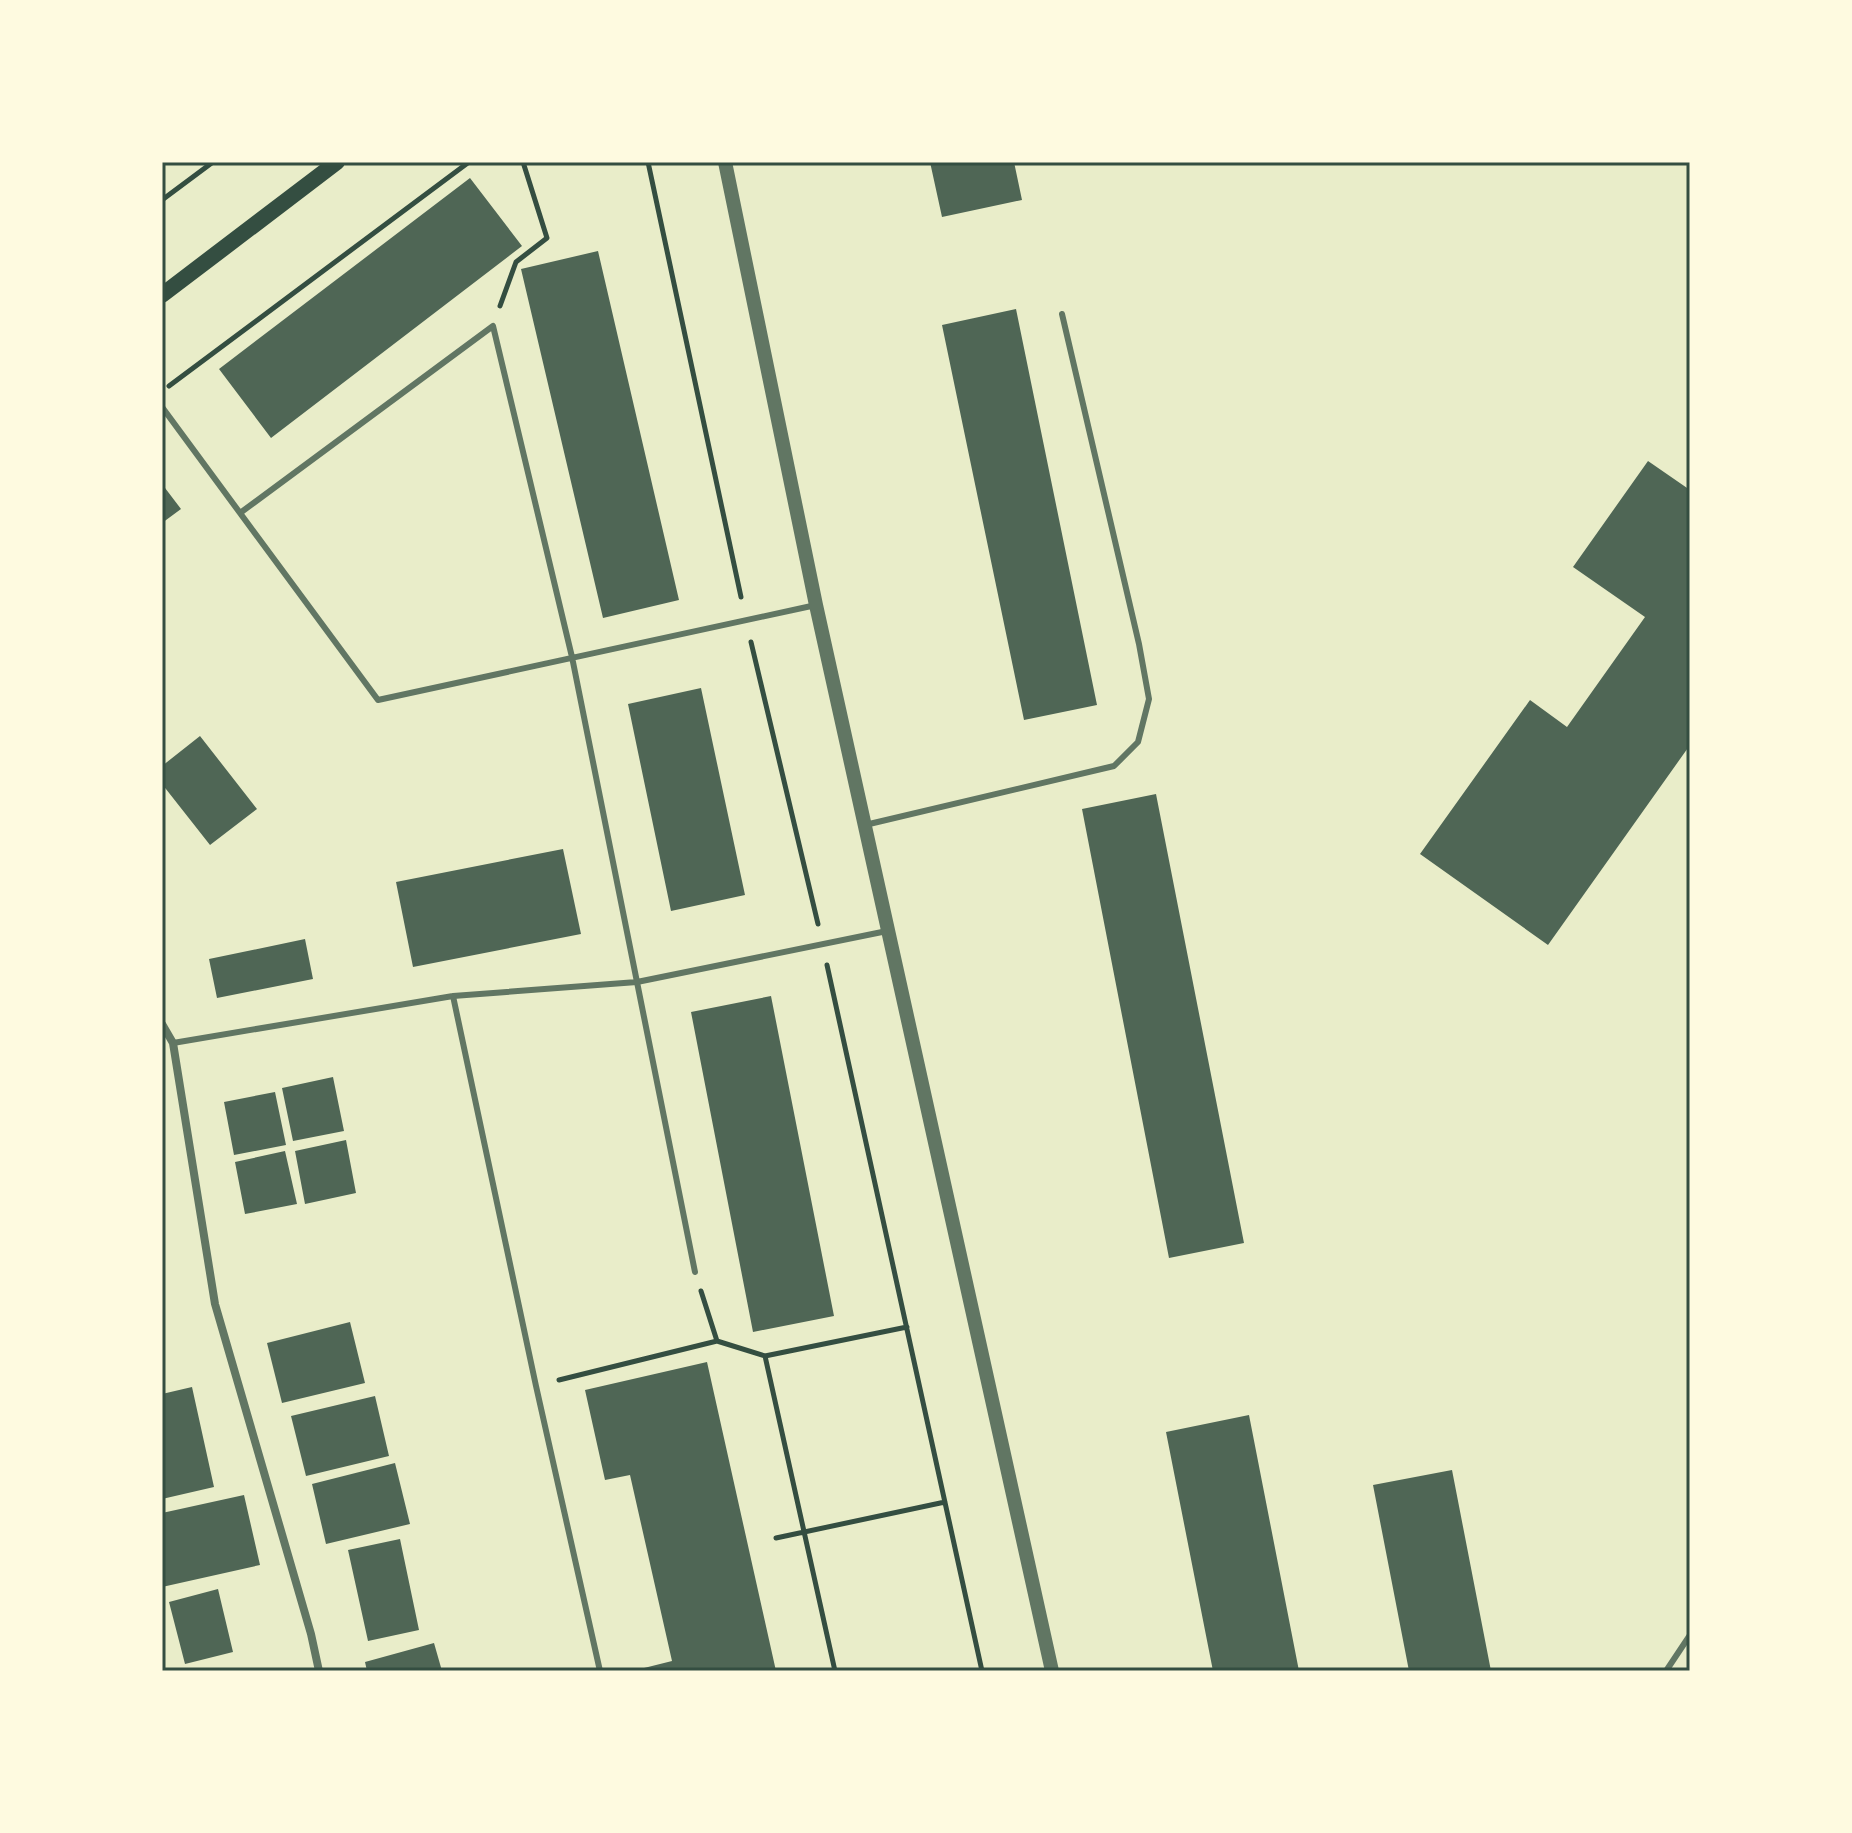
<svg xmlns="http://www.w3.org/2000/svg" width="1852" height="1833" viewBox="0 0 1852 1833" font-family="'Golos Text',sans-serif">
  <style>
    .building { fill: #4f6655 }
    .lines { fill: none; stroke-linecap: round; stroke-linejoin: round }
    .path { stroke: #344e41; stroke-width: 5 }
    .service { stroke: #617663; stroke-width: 6 }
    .minor { stroke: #617663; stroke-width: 8 }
    .tertiary { stroke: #617663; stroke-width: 14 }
    .secondary { stroke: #344e41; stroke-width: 16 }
    .neatline { fill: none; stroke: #344e41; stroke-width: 3 }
  </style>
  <rect width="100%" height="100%" fill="#e9edc9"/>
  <path class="building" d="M930,162H1014L1022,200L942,217Z
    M470,178L522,246L271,438L219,369Z
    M598,251L679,600L603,618L521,269Z
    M1016,309L1097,705L1024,720L942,325Z
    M1648,461L1690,490V745L1548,945L1420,854L1530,700L1567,727L1645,617L1573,567Z
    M162,484L181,509L162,523Z
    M701,688L745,895L671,911L628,704Z
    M200,736L257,809L210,845L162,784V766Z
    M1156,794L1244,1243L1169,1258L1082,809Z
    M563,849L581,934L413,967L396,882Z
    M305,939L313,979L217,998L209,959Z
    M771,996L834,1316L753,1332L691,1012Z
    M333,1077L344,1131L293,1141L282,1088Z
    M275,1092L286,1145L234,1155L224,1102Z
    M346,1140L356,1193L305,1204L295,1151Z
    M285,1151L297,1204L245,1214L235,1162Z
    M350,1322L365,1383L282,1403L267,1343Z
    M707,1362L776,1671H645L644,1668L672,1661L630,1475L605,1480L585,1390Z
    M192,1387L214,1487L162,1499V1394Z
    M375,1396L389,1456L306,1476L291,1416Z
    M1249,1415L1299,1671H1213L1166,1432Z
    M395,1463L410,1524L326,1544L312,1484Z
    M1452,1470L1491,1671H1409L1373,1485Z
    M244,1495L260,1565L162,1587V1513Z
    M400,1539L419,1630L368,1641L348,1550Z
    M218,1589L233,1652L185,1664L169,1602Z
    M434,1643L442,1671H367L365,1662Z"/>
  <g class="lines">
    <path class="path" d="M648,162L741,597
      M162,200L213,162
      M500,306L516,262L547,238L523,162
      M169,386L469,162
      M751,642L818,924
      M827,965L982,1671
      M701,1291L717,1341L765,1356
      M559,1380L717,1341
      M776,1538L945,1502
      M835,1671L765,1356L907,1327"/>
    <path class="service" d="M162,407L240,513L493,326L572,657L695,1272
      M240,513L378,700L816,605
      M865,825L1114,766L1138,742L1149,699L1139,644L1062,314
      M453,996L536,1386L600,1671
      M173,1043L453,996L637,982L887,931
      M1666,1671L1690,1635"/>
    <path class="minor" d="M162,1024L173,1043L215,1304L311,1634L319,1671"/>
    <path class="tertiary" d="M725,162L816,605L1052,1671"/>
    <path class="secondary" d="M162,295L337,162"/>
  </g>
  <rect width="1852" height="1833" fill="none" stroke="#fefae0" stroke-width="328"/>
  <rect x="164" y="164" width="1524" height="1505" class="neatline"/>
</svg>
